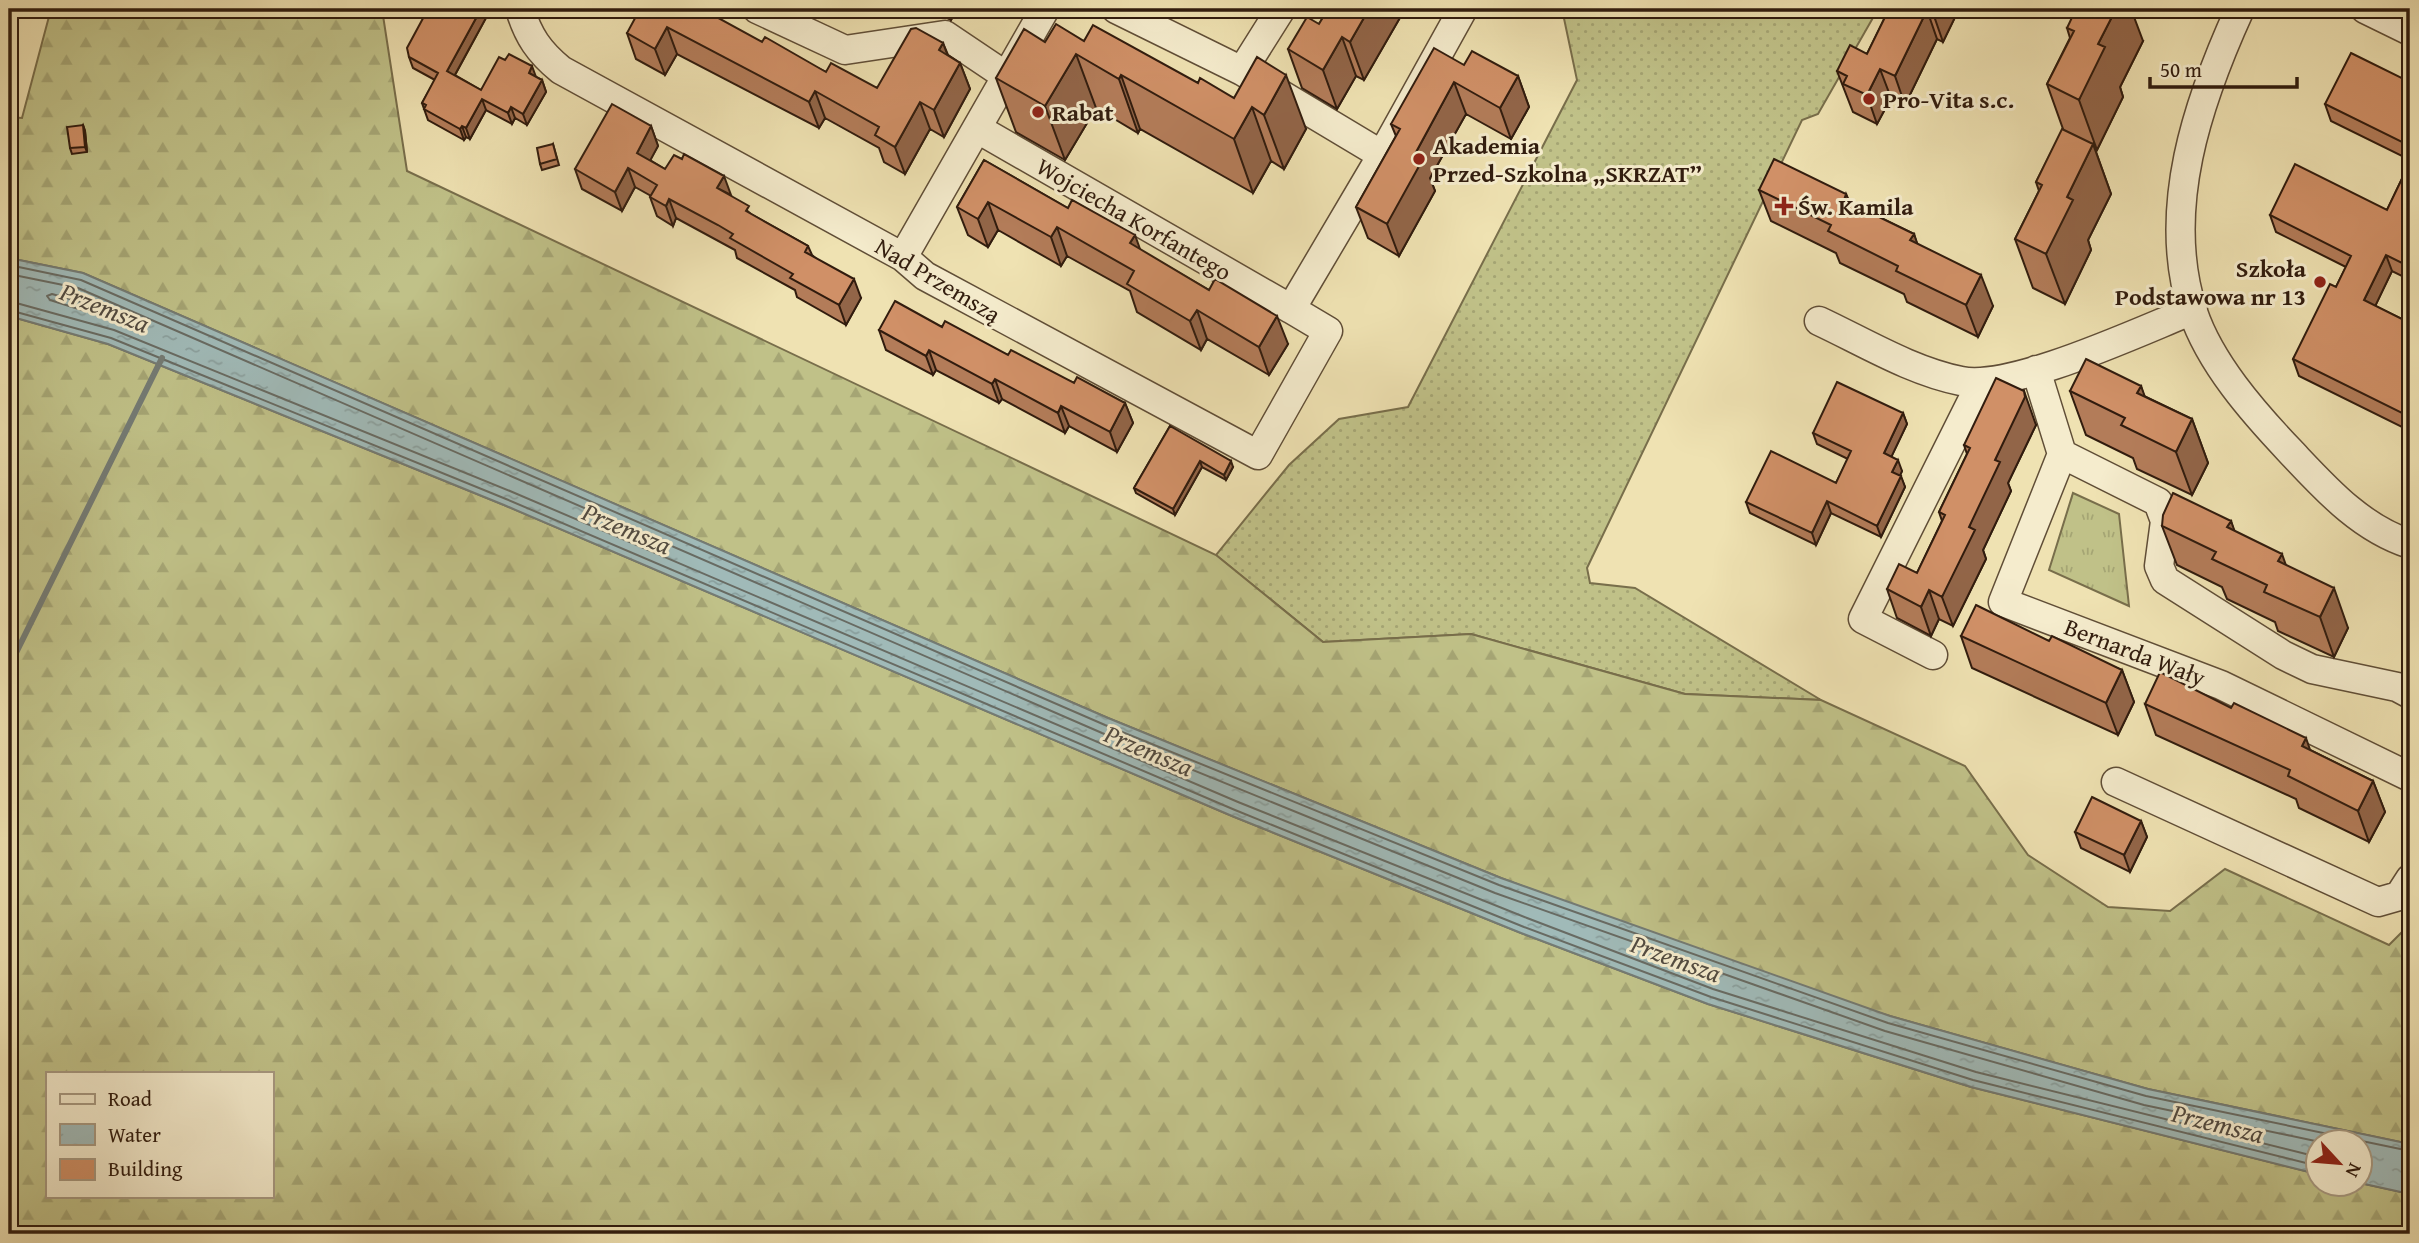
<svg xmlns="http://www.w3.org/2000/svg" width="2419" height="1243" viewBox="0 0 2419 1243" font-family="'Gentium Book Plus',serif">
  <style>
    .grass { fill: url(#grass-dots); stroke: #786e4b; stroke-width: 2 }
    .forest { fill: url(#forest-firs); stroke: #786e4b; stroke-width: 2; fill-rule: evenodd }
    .park { fill: url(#park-tufts); stroke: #786e4b; stroke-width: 2 }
    .water { fill: url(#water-ripples); stroke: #747b74; stroke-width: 2 }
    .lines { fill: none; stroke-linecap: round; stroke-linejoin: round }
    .shore { stroke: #686b63; stroke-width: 2 }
    .stream { stroke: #747b74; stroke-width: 6 }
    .minor-casing { stroke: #604e37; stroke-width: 31 }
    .minor { stroke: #f5eccd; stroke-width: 28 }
    .wall { fill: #b37c59; stroke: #311c0e; stroke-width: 2 }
    .shaded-wall { fill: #926548; stroke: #311c0e; stroke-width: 2 }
    .building { fill: #d09067; stroke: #311c0e; stroke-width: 2 }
    .poi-dot { fill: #8f2418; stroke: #f5eccd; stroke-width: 2.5 }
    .labels { text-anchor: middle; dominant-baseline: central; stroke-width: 6; stroke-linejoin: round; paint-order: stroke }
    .poi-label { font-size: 24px; font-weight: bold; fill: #311c0e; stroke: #f5eccd; text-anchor: start }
    .street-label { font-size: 24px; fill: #311c0e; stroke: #f5eccd }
    .water-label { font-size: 26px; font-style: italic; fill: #524b41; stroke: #f5eccd }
  </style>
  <defs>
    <pattern id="grass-dots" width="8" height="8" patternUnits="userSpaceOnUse" patternTransform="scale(1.75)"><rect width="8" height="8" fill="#c0c188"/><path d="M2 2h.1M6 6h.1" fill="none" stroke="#a5a574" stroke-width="1.8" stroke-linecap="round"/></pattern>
    <pattern id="forest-firs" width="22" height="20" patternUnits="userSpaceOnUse" patternTransform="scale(1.75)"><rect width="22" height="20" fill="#c0c188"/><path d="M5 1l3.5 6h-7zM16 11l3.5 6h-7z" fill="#a5a574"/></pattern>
    <pattern id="park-tufts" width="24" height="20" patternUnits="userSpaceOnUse" patternTransform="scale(1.75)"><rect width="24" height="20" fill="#c0c188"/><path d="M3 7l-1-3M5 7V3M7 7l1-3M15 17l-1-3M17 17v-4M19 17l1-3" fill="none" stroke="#a5a574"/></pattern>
    <pattern id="water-ripples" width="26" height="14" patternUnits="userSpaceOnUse" patternTransform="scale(1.75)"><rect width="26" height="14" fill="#a0bab8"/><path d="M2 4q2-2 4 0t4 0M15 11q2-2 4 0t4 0" fill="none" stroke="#8a9f9d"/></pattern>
  </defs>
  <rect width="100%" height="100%" fill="#efe2b2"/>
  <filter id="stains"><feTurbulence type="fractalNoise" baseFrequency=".00286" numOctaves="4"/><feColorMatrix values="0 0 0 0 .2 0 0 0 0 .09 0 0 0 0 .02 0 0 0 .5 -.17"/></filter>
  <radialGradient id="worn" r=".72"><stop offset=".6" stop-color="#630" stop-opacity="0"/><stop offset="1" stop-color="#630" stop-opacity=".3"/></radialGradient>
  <path class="grass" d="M1562,9H1878L1818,114L1802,120L1587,568L1590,583L1635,588L1821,700L1685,694L1471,634L1323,642L1216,555L1289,465L1339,419L1408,407L1577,80Z"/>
  <path class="forest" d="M51,9H382L407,171L1216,555L1323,642L1471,634L1685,694L1821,700L1965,766L2028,855L2108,907L2170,911L2225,869L2389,945L2410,924V1144L2148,1089L1890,1016L1821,996L1501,878L1108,718L83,273L9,258V117L22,118Z
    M9,316L108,344L504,505L1232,816L1521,933L1708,1004L1971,1087L2317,1174L2318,1184L2360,1183L2410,1194V1234H9ZM47,1073H271V1196H47Z"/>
  <path class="park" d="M2073,493L2119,514L2129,606L2049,570Z"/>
  <path class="water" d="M9,258L83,273L1108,718L1501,878L1890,1016L2148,1089L2410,1144V1194L2360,1183V1142H2318L2317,1174L1971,1087L1708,1004L1521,933L1232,816L504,505L108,344L9,316Z"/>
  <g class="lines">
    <path class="shore" d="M9,265L81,280L1105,725L1499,885L1888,1023L2146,1096L2410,1151
      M9,274L78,288L1102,733L1495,893L1885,1031L2144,1105L2320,1142
      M52,294L88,304L89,308L85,311L50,300L47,296Z
      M9,301L114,330L510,491L1238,802L1527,918L1713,989L1976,1072L2318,1157
      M9,310L111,338L506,499L1235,810L1524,927L1711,997L1973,1080L2318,1166"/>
    <path class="stream" d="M9,667L162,358"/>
    <g class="minor-casing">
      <path id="minor" d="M520,9C528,36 539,52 561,70L903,257L925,276L1258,455L1328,331L1291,309
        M757,9L845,50L945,35L1006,76
        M1116,9L1242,71L1281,9
        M2240,9C2198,101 2160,210 2193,312C2210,363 2253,412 2290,451C2325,488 2360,528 2410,544
        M2365,9L2410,31
        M1242,71L1382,155L1463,9
        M978,129L1291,309L1382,155
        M903,257L1045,9
        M1819,321C1864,342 1911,371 1961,381C2013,391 2140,331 2193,310
        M2036,370L2062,454L2003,602L2221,685L2410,777
        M2062,454L2158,502L2165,521L2159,566L2165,580L2283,655L2312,669L2397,687L2410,694
        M1933,655L1863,619L1981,383
        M2116,782L2378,902L2399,896L2410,879"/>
    </g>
    <use href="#minor" class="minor"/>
  </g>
  <path class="wall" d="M929,9H957L951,20Z
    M1328,9H1405L1364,80L1356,76L1337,109L1302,88L1288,49L1319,24Z
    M1889,9H1959L1943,42L1937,39L1905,105L1891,98L1877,124L1853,112L1837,71L1867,54Z
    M676,11L762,42L826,72L877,88L943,43L948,55L960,63L970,89L944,137L930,129L905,174L884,162L879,148L825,118L819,128L677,54L665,75L636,59L627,33Z
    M487,16L455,75L481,90L536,77L542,80L546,92L527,125L515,118L512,124L486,110L470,139L466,137L464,140L428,120L422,103L435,80L413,68L409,57Z
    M2067,28L2143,41L2120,87L2123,97L2097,150L2095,149L2111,194L2088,240L2091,250L2065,304L2033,288L2015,239L2039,191L2036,182L2063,129L2047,84L2070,38Z
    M1084,41L1198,83L1306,129L1284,169L1271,161L1253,193L1140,129L1138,133L1096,108L1065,160L1016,132L996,78L1045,42Z
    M1464,65L1518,76L1529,107L1511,139L1466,114L1430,178L1435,191L1399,256L1368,238L1356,207L1396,136L1391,124Z
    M2410,82V160L2331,121L2325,104Z
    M83,125L85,131L87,152L72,154L70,148Z
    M651,126L658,146L650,160L665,169L730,196L751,214L808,246L812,255L861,298L846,325L797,297L795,290L737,258L735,250L676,218L673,226L657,216L650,197L651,196L635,187L622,211L582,189L575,169Z
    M553,144L559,165L542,170L540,164Z
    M984,160L1209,290L1288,344L1269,375L1207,339L1201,350L1137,312L1130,291L1067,256L1061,266L998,230L988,247L968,235L957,207Z
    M2410,162V280L2392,271L2375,306L2410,323V431L2299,376L2293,359L2336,287L2346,267L2276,232L2270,215L2387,210Z
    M1759,190L1846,194L1850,203L1914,234L1917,244L1993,306L1978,337L1907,302L1904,294L1840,263L1836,253L1771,221Z
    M942,327L1074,383L1125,403L1133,423L1117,452L1069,426L1065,433L1002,399L999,403L936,370L933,375L886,350L879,330Z
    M2141,386L2144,396L2192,419L2208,463L2192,495L2137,469L2133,458L2086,435L2070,391Z
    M1903,413L1907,424L1891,457L1902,471L1900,475L1905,487L1881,537L1831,513L1816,545L1750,513L1746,502L1836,483L1848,459L1817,444L1813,433Z
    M2036,425L2008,483L2011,491L1983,550L1986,559L1953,626L1939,619L1931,636L1897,618L1887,589L1917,573L1942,521L1939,512L1967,454L1964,445Z
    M1170,426L1233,467L1226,480L1202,467L1175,515L1136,493L1134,488Z
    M2231,521L2234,531L2286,565L2348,628L2334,657L2278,631L2275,622L2227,599L2222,587L2177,565L2162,526Z
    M1961,636L2049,641L2122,670L2134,702L2118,735L1972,668Z
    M2145,704L2310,750L2373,781L2385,812L2369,842L2299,808L2296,799L2156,735Z
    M2141,821L2147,837L2130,872L2081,848L2075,832Z"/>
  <path class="shaded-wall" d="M481,9H485L487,16L451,82L447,71Z
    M947,9H957L951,20Z
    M1369,9H1405L1364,80L1350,42Z
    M1935,9H1959L1943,42L1933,13Z
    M2116,9H2131L2143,41L2120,87L2123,97L2097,150L2079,100L2098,44Z
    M1927,10L1937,39L1905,105L1895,76Z
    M667,27L677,54L665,75L655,49Z
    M1342,37L1356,76L1337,109L1323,70Z
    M943,43L953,70L939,50Z
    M1076,54L1096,108L1065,160L1045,106Z
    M960,63L970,89L944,137L934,110Z
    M532,66L536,77L529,73Z
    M1880,69L1891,98L1877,124L1867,95Z
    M1121,75L1140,129L1138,133L1119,79Z
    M1286,75L1306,129L1284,169L1264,115Z
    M1518,76L1529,107L1511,139L1500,108Z
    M542,80L546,92L527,125L523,114Z
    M1454,82L1466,114L1430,178L1435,191L1399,256L1387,224L1415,154Z
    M815,91L825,118L819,128L809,102Z
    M482,99L486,110L470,139L466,128Z
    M920,102L930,129L905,174L895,147Z
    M511,107L515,118L512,124L508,113Z
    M1252,107L1271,161L1253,193L1234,139Z
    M83,125L85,131L87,152L85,147Z
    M462,126L466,137L464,140L460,129Z
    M651,126L658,146L644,172L637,153Z
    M2093,144L2111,194L2088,240L2091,250L2065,304L2046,254L2067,197Z
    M628,168L635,187L622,211L615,192Z
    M724,176L731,195L717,188Z
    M1846,194L1858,226L1844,200Z
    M669,199L676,218L673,226L666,206Z
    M988,202L998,230L988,247L978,219Z
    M1057,227L1067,256L1061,266L1051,237Z
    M1914,234L1925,266L1910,240Z
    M1135,235L1145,263L1130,243Z
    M2386,255L2392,271L2370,317L2364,300Z
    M1981,275L1993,306L1978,337L1966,305Z
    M854,279L861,298L846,325L839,305Z
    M1197,310L1207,339L1201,350L1190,321Z
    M1277,316L1288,344L1269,375L1259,347Z
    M929,350L936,370L933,375L926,356Z
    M995,379L1002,399L999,403L992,384Z
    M2141,386L2157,430L2137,393Z
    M2024,391L2036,425L2008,483L2011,491L1983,550L1986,559L1953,626L1942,597L1995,460Z
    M1125,403L1133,423L1117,452L1110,432Z
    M1061,406L1069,426L1065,433L1058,413Z
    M1903,413L1907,424L1888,464L1884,453Z
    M2192,419L2208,463L2192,495L2176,452Z
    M1898,460L1902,471L1897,483L1892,472Z
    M1200,461L1202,467L1175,515L1173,509Z
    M1231,461L1233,467L1226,480L1224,475Z
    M1901,476L1905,487L1881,537L1877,526Z
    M1827,501L1831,513L1816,545L1812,533Z
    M2231,521L2245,560L2227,527Z
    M2282,554L2296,594L2278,561Z
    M2334,588L2348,628L2334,657L2320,617Z
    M1929,590L1939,619L1931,636L1921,607Z
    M2122,670L2134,702L2118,735L2106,703Z
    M2306,738L2317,770L2302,746Z
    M2373,781L2385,812L2369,842L2358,811Z
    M2141,821L2147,837L2130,872L2124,855Z"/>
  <path class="building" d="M428,9H481L447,71L481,90L499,57L505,60L509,54L532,66L529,73L542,80L523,114L511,107L508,113L482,99L466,128L462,126L460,129L424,109L426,105L422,103L438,73L409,57L407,48Z
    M640,9H671L676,11L677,9H702L762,42L765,37L826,72L831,63L877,88L911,29L916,28L943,43L939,50L960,63L934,110L920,102L895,147L875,135L879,127L815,91L809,102L667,27L655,49L627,33Z
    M1328,9H1369L1350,42L1342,37L1323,70L1288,49L1307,17L1319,24Z
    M1889,9H1935L1933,13L1927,10L1895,76L1880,69L1867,95L1843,84L1847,76L1837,71L1850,45L1867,54Z
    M2076,9H2116L2098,44L2105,47L2079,100L2047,84L2074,31L2067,28Z
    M1056,24L1084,41L1093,25L1198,83L1200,78L1234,98L1257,57L1286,75L1264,115L1252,107L1234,139L1121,75L1119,79L1076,54L1045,106L996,78L1024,29L1045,42Z
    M1434,48L1464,65L1472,51L1518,76L1500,108L1454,82L1415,154L1423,159L1387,224L1356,207L1400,129L1391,124Z
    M2351,53L2410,82V146L2325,104Z
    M612,104L651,126L637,153L665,169L674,155L682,159L684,154L724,176L717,188L749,206L746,211L808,246L805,252L854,279L839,305L790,278L793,274L730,238L733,234L718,225L669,199L666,206L650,197L657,185L628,168L615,192L575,169Z
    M83,125L85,147L70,148L67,127Z
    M2062,129L2093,144L2067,197L2073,200L2046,254L2015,239L2042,185L2036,182Z
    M553,144L557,159L540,164L537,148Z
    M1774,159L1846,194L1844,200L1914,234L1910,240L1981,275L1966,305L1896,271L1898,266L1828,231L1831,225L1759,190Z
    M984,160L1068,208L1072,200L1135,235L1130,243L1209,290L1215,279L1277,316L1259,347L1197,310L1190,321L1127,284L1134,271L1057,227L1051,237L988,202L978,219L957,207Z
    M2410,162V267L2386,255L2364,300L2410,323V417L2293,359L2330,284L2336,287L2351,256L2270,215L2295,164L2387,210Z
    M895,301L942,327L945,321L1008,355L1011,350L1074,383L1077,377L1125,403L1110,432L1061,406L1058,413L995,379L992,384L929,350L926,356L879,330Z
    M2086,359L2141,386L2137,393L2192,419L2176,452L2121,425L2125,418L2070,391Z
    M1996,378L2024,391L2025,397L1995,460L2000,462L1969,527L1975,530L1942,597L1929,590L1921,607L1887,589L1899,564L1917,573L1945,515L1939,512L1970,448L1964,445Z
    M1837,382L1903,413L1884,453L1898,460L1892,472L1901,476L1877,526L1827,501L1812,533L1746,502L1771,451L1836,483L1851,451L1813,433Z
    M1170,426L1231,461L1224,475L1200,461L1173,509L1134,488Z
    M2173,493L2231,521L2227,527L2282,554L2278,561L2334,588L2320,617L2264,592L2267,585L2212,559L2216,552L2162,526L2163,515Z
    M1976,605L2049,641L2052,636L2122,670L2106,703L1961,636Z
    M2160,672L2231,708L2234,703L2306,738L2302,746L2373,781L2358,811L2288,776L2290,770L2145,704Z
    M2092,797L2141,821L2124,855L2075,832Z"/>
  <g class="poi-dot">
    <circle cx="1869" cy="99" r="7"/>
    <circle cx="1038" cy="112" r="7"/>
    <circle cx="1419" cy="159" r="7"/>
    <path d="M1780.5 195.5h7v7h7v7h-7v7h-7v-7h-7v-7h7z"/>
    <circle cx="2320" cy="282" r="7"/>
  </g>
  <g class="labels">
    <g class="poi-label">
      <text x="1883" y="99">Pro-Vita s.c.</text>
      <text x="1052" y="112">Rabat</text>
      <text x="1433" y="145">Akademia<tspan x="1433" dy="28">Przed-Szkolna „SKRZAT”</tspan></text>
      <text x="1798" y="206">Św. Kamila</text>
      <text x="2306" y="268" text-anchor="end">Szkoła<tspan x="2306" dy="28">Podstawowa nr 13</tspan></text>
    </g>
    <g class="street-label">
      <text transform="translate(1134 219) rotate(30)">Wojciecha Korfantego</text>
      <text transform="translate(938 280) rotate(31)">Nad Przemszą</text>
      <text transform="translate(2135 652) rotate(21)">Bernarda Wały</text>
    </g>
    <g class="water-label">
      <text transform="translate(105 307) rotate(22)">Przemsza</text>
      <text transform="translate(627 528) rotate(23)">Przemsza</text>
      <text transform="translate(1149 750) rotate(23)">Przemsza</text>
      <text transform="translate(1676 958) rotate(20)">Przemsza</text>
      <text transform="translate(2218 1123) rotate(14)">Przemsza</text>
    </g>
  </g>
  <rect width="2419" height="1243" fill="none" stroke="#efe2b2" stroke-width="35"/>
  <rect x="10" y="10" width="2398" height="1222" fill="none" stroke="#311c0e" stroke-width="3.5"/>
  <rect x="18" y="18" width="2384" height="1208" fill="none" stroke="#311c0e" stroke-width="2"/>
  <rect x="46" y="1072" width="228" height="126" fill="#f5eccd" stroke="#a79981" stroke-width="2"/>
  <rect x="60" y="1094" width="35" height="10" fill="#f5eccd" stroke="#a79981" stroke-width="2"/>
  <text x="108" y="1106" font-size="21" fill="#311c0e">Road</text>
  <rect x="60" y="1124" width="35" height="21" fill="url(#water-ripples)" stroke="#a79981" stroke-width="2"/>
  <text x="108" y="1142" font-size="21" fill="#311c0e">Water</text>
  <rect x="60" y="1159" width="35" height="21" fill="#d09067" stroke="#a79981" stroke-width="2"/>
  <text x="108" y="1176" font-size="21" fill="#311c0e">Building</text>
  <g transform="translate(2339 1163) rotate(116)"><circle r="33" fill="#f5eccd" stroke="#a79981" stroke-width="2"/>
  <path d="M0-5L12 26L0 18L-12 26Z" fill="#8f2418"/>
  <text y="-10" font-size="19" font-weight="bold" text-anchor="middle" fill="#311c0e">N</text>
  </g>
  <path d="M2150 77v10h147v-10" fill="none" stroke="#311c0e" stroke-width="3.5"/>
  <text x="2160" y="77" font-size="21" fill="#311c0e" stroke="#f5eccd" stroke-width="5" paint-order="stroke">50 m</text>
  <rect width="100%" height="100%" filter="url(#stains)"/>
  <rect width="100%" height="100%" fill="url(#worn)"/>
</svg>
